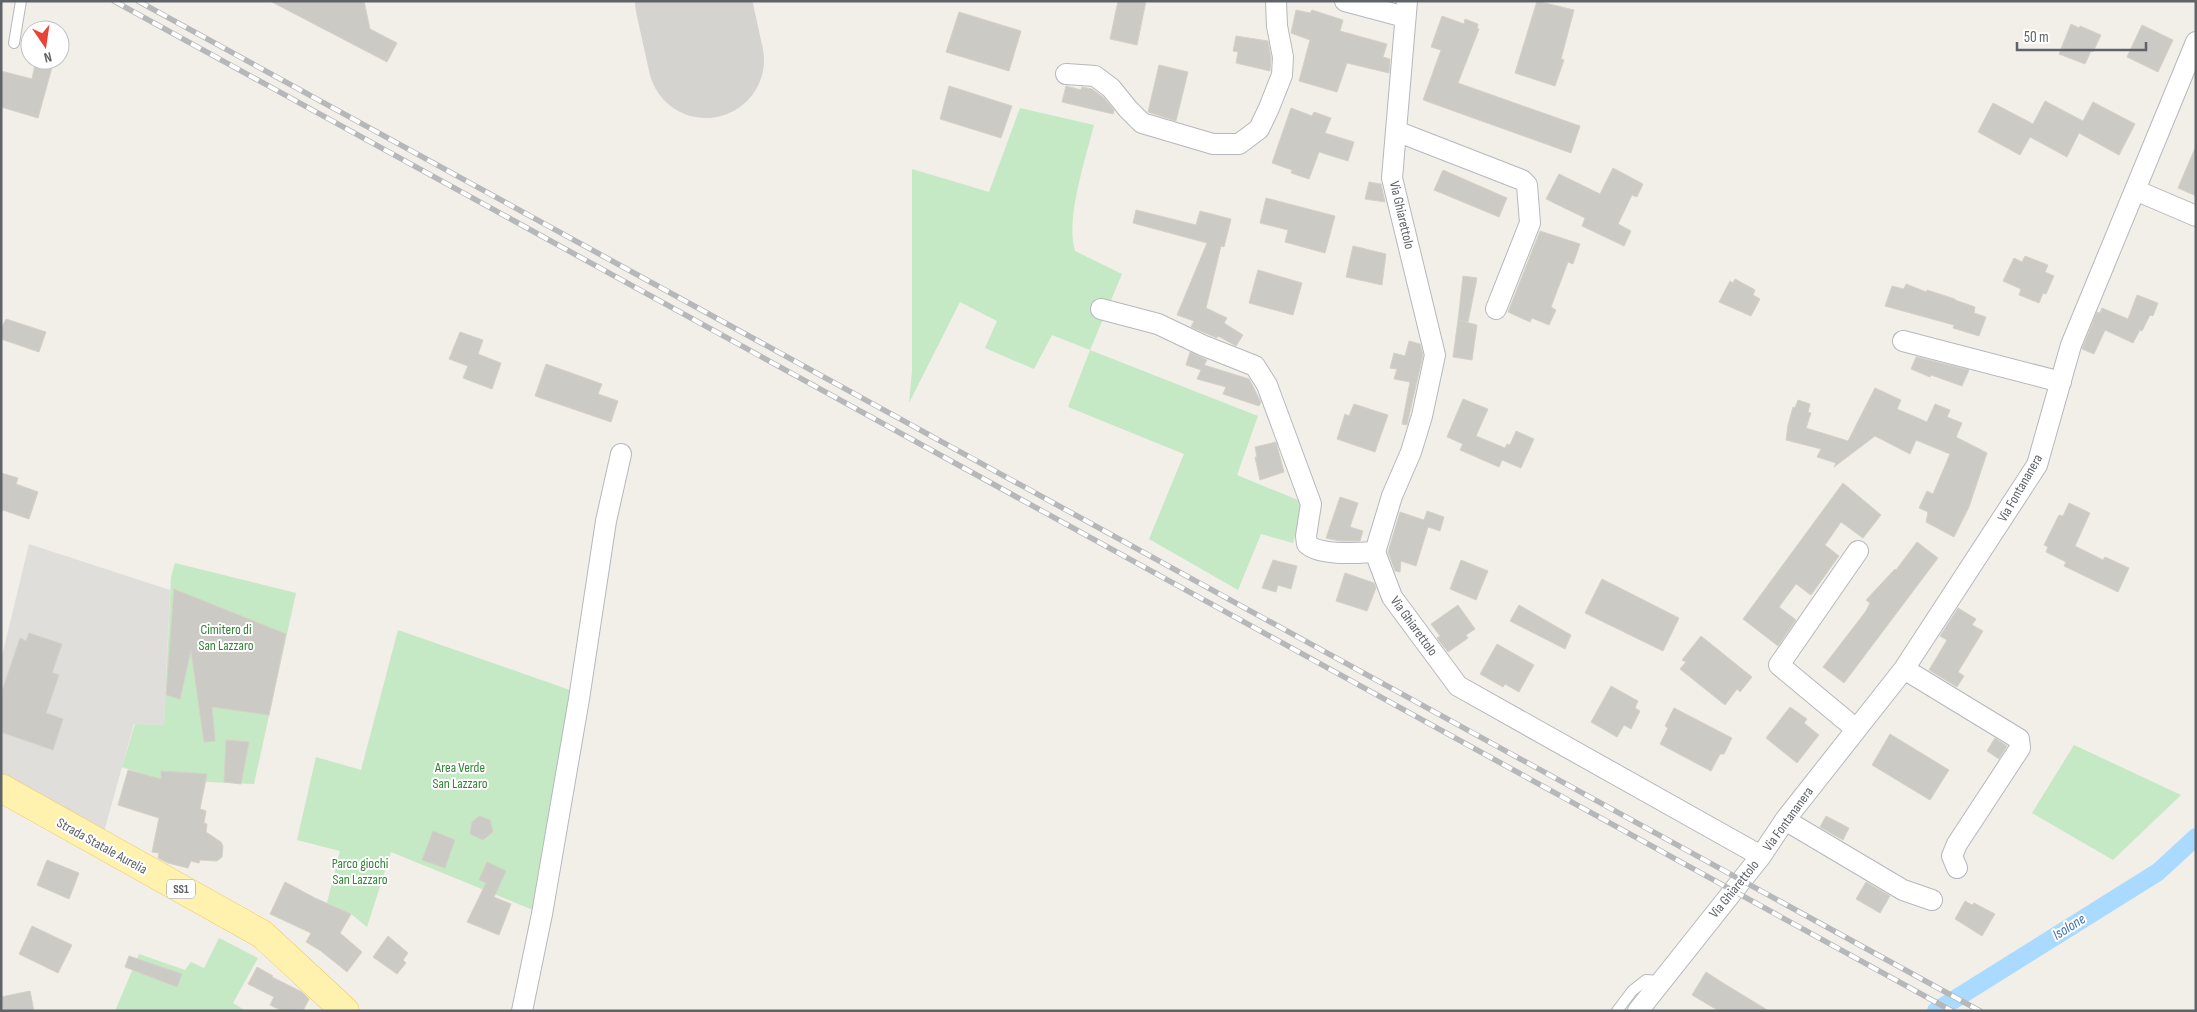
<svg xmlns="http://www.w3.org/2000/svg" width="2197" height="1012" viewBox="0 0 2197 1012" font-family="'Sofia Sans Condensed',sans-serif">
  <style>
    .industrial { fill: #e0deda }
    .green { fill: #c5e8c5 }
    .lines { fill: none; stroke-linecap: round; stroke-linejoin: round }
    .canal { stroke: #aadaff; stroke-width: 18 }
    .runway { stroke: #d4d3d0; stroke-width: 116 }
    .building { fill: #cccac5; stroke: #d6d1c6 }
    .service-casing { stroke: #b5b8bc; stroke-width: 12 }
    .minor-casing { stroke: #b5b8bc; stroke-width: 22 }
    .primary-casing { stroke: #f2c960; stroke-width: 29 }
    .service { stroke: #fff; stroke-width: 10 }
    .minor { stroke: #fff; stroke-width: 20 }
    .primary { stroke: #fff2af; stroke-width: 28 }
    .rail-casing { stroke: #b6b7b8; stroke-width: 5.5 }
    .rail { stroke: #fff; stroke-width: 4; stroke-dasharray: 11; stroke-linecap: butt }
    .labels { text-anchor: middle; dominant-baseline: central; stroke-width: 4; stroke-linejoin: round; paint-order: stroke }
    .shield { fill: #fff; stroke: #8f9295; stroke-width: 1 }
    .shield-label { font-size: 12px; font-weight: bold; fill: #5f6368 }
    .street-label { font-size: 14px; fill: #5f6368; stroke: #fff }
    .park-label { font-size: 14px; fill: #348238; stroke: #fff }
    .water-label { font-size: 15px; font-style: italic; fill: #4174aa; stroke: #fff }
  </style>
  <rect width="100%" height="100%" fill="#f1efe8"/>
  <path class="industrial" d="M29,544L170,590L164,725L134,724L102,839L1,779V660Z"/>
  <path class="green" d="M1020,108L1094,125C1086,157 1065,220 1075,251L1122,274L1090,350L1258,416L1237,475L1305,503L1293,543L1261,534L1238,590L1149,539L1184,454L1068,407L1090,350L1052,335L1034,369L985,348L997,321L960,302L909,403L912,371V169L989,192Z
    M175,563L296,593L254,784L161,780L122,767L135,724L164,725L171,577Z
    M398,630L573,691L533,910L391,852L367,927L351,914L327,903L340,851L297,840L316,757L361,770Z
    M2074,745L2181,795L2113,860L2032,813Z
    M219,938L258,958L233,1003L246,1011H115L139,954L185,970L191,962L204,968Z"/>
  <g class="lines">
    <path class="canal" d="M1936,1011L2158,872L2196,837"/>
    <path class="runway" d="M693,1L706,60"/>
  </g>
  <path class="building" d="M270,1H364L370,29L397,43L387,62Z
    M1118,1H1146L1137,45L1110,39Z
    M1537,1L1574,10L1561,59L1564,60L1555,86L1515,73Z
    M1296,10L1310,13L1312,10L1343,20L1340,31L1387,44L1383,57L1390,59L1389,73L1347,63L1337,92L1299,81L1310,40L1291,33Z
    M959,12L1021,31L1009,71L946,52Z
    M1442,16L1464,24L1465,19L1478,24L1477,28L1479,29L1458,83L1580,126L1571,153L1423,100L1441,50L1431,47Z
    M2071,24L2079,28L2080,26L2101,35L2093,52L2091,51L2085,64L2059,54Z
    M2142,25L2173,40L2158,72L2127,57Z
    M1236,36L1268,41L1271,58L1270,71L1236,63L1238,52L1233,51Z
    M36,60H54L38,118L1,107V71L32,79Z
    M1159,65L1188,72L1176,121L1148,112Z
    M949,86L1012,106L1001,138L940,119Z
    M1066,86L1081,90L1082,87L1092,89L1103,97L1114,110L1113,114L1062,102Z
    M2045,101L2083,121L2093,102L2135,124L2119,155L2079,133L2067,157L2030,137L2020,155L1978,132L1993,103L2033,124Z
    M1291,108L1312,116L1314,112L1331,118L1325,133L1354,142L1348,161L1319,152L1309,179L1291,173L1292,170L1272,163Z
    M2196,146V196L2178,188Z
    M1613,168L1643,184L1637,197L1632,195L1618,224L1631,231L1624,246L1582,226L1585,218L1546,199L1559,174L1600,194Z
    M1443,170L1507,198L1499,217L1434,190Z
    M1369,182L1381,184L1385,202L1365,199Z
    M1266,198L1335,216L1325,253L1285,242L1288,230L1260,223Z
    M1136,210L1196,225L1200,211L1231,219L1224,247L1221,246L1206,308L1227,318L1224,323L1243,335L1236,346L1218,336L1217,338L1191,327L1194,321L1177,315L1207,243L1133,223Z
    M1540,231L1580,244L1573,264L1568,262L1551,307L1556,310L1549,325L1532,318L1530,322L1508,312Z
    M1353,246L1386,254L1382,285L1346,277Z
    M2025,256L2048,265L2045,272L2054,276L2046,294L2043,293L2039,303L2019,295L2021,289L2003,281L2014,258L2022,262Z
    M1258,270L1302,283L1293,315L1249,303Z
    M1463,276L1477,278L1468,322L1458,320Z
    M1735,279L1755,290L1753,295L1760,299L1751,316L1719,302L1730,281L1733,283Z
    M1906,284L1926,292L1927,290L1955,299V300L1975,307L1974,313L1986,317L1979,336L1953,328L1954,325L1885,306L1892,286L1904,289Z
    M2137,295L2158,303L2153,316L2150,315L2142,331L2140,330L2133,343L2105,330L2094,354L2082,349L2097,312L2100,313L2102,308L2128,319Z
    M6,319L46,332L39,352L1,339V329Z
    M1458,320L1477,325L1472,360L1453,357Z
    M460,332L483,340L478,354L501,363L492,389L463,378L468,366L449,359Z
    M1409,341L1420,344L1423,355L1407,425L1402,424L1410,382L1394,379L1397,369L1390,368L1394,353L1405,356Z
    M1190,352L1207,360L1204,365L1249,379L1261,402L1259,406L1223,394L1226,387L1197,379L1201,370L1186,365Z
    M1916,357H1917L1969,370L1962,386L1931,375L1930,377L1911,369Z
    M546,364L602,384L598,394L618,401L611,422L535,396Z
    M1875,388L1901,400L1897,409L1927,422L1935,404L1950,410L1947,417L1962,423L1956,437L1987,453L1969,507L1954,537L1926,522L1928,512L1919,508L1927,491L1933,494L1950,454L1916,440L1910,454L1875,436L1834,467L1836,463L1817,457L1821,449L1786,440L1788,425L1793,407L1795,408L1798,400L1810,404L1808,412L1811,413L1806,428L1848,441Z
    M1463,399L1488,409L1476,436L1505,448L1507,444L1510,445L1516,431L1534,439L1521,468L1502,460L1499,467L1460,450L1463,444L1447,437Z
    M1354,404L1388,415L1375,452L1337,439L1345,414L1349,416Z
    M1276,442L1284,472L1260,480L1255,457H1257L1255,447Z
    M1,473L18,478L16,484L38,492L29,519L3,510L1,513Z
    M1843,483L1881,515L1863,538L1841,522L1825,545L1839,556L1811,595L1796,584L1779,607L1796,620L1778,646L1743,619Z
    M1340,497L1358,503L1350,527L1363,531L1360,541H1340L1326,538Z
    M2069,503L2090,513L2075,546L2103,560L2105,557L2129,568L2118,592L2064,566L2066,562L2046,552L2048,547L2044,545L2059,515L2063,516Z
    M1427,511L1444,517L1440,531L1428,527L1416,566L1401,561L1400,572L1395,571L1388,552L1400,512L1424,520Z
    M1917,542L1938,558L1844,683L1823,667L1866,611L1870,603L1866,600L1895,569L1896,570Z
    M1273,560L1297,566L1291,589L1278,585L1276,592L1262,588Z
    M1461,560L1488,571L1476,600L1450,589Z
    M1345,573L1374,583L1376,588L1367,611L1336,601Z
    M1602,579L1679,618L1663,651L1585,613Z
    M174,589L286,634L269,715L212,707L215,741L204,742L191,650L180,699L166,695Z
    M1458,605L1475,629L1466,635L1468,638L1448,652L1437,638L1440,636L1431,624Z
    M1519,605L1571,635L1565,649L1510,621Z
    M1958,608L1976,619L1972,625L1983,631L1958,672L1964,676L1957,687L1929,670L1947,640L1940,636Z
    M29,633L62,644L52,673L59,675L46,713L63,719L53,750L1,732V694L20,638L26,641Z
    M1701,636L1752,677L1740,692L1737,689L1725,705L1680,669L1686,662L1682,660Z
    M1497,644L1534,665L1519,692L1505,684L1503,687L1480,674Z
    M1611,686L1638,701L1635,708L1640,711L1631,729L1624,725L1617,737L1591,722Z
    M1790,707L1807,719L1804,723L1819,735L1797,763L1766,738Z
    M1674,708L1732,738L1724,754H1720L1711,771L1660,744L1668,728L1665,726Z
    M1890,734L1949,770L1930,800L1872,765Z
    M1995,738L2007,746L1999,759L1987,751Z
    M226,740L249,742L241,784L224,782Z
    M128,770L161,779V771L207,774L200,809L206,811L204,823L207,824L206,832L221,842L223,846L222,857L217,861L200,860L199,863L191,861L188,868L168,863L158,858L159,853L152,852L159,818L118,805Z
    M479,816L490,820L493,832L483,840L470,834L472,822Z
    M1826,816L1849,828L1843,840L1820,827Z
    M433,831L455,840L445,868L422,860Z
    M47,860L79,873L69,899L37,885Z
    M487,862L506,871L494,897L511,904L499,935L467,922L486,883L479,880Z
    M285,882L315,898L351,914L340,933L362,952L347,972L321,951L306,942L311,933L270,914Z
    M1866,882L1890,896L1880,913L1856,899Z
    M1965,901L1972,905L1974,903L1995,914L1982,936L1955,919Z
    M32,926L72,945L58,973L19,954Z
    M388,936L408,953L403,960L406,963L397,974L373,957Z
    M129,956L182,974L177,987L125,967Z
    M257,967L273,976L272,977L302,992L309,999L303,1011H282L270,1005L274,997L248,984Z
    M1706,972L1723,983L1769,1011H1719L1692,995Z
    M30,991L34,1011H3L1,997Z"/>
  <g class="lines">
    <g class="service-casing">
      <path id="service" d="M14,43L21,1
        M1617,1011L1632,991L1646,980L1660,981"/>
    </g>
    <g class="minor-casing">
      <path id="minor" d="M1345,1L1405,17
        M1407,1L1392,178L1435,355L1422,416L1411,452L1392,496L1375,552L1392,597L1458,686L1761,856
        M1066,74L1095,76L1111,88L1128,109L1142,123L1213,144H1239L1259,129L1269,108L1282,75L1283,57L1277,26L1276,1
        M1396,131L1522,180L1527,185L1530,223L1496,309
        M2135,190L2196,216
        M1101,309L1158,324L1202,345L1255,366L1267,385L1311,504L1306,536L1307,544C1320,556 1357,553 1375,552
        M1903,341L2061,382
        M1904,669L2019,739L2020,748L1957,844L1952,856L1957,868
        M1856,729L1779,665L1858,551
        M1785,820L1903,890L1932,900
        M522,1011L542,914L579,699L606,521L621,454
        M1638,1011L1761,856L1785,820L1904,669L2037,465L2071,345L2196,42"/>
    </g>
    <g class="primary-casing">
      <path id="primary" d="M1,788L262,934L345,1011"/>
    </g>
    <use href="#service" class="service"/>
    <use href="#minor" class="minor"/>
    <use href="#primary" class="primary"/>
    <g class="rail-casing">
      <path id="rail" d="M114,1L1952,1011
        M138,1L1980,1011"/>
    </g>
    <use href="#rail" class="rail"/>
  </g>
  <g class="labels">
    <rect class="shield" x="167" y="879.5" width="28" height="19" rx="4"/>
    <g class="shield-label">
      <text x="181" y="889">SS1</text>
    </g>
    <g class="street-label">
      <text transform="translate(1402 215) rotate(77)">Via Ghiarettolo</text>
      <text transform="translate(2020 488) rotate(-60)">Via Fontananera</text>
      <text transform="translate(1414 626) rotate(54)">Via Ghiarettolo</text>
      <text transform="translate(1788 819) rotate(-54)">Via Fontananera</text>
      <text transform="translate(102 846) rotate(29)">Strada Statale Aurelia</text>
      <text transform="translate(1734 889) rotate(-51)">Via Ghiarettolo</text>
    </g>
    <g class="park-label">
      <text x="226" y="629">Cimitero di<tspan x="226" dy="16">San Lazzaro</tspan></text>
      <text x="460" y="767">Area Verde<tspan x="460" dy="16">San Lazzaro</tspan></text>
      <text x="360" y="863">Parco giochi<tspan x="360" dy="16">San Lazzaro</tspan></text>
    </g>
    <g class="water-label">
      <text transform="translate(2069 927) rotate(-32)">Isolone</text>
    </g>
  </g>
  <rect width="2197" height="1012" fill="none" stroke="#5f6368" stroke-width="5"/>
  <g transform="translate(45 45) rotate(167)"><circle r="24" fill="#ffffff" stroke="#bfc1c3"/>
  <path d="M0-4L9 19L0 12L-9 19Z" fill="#ea4335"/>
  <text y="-8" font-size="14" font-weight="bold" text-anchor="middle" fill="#5f6368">N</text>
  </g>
  <path d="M2017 42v8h129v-8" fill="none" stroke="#5f6368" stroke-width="2.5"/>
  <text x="2024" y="42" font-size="15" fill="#5f6368" stroke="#ffffff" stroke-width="4" paint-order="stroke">50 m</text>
</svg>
